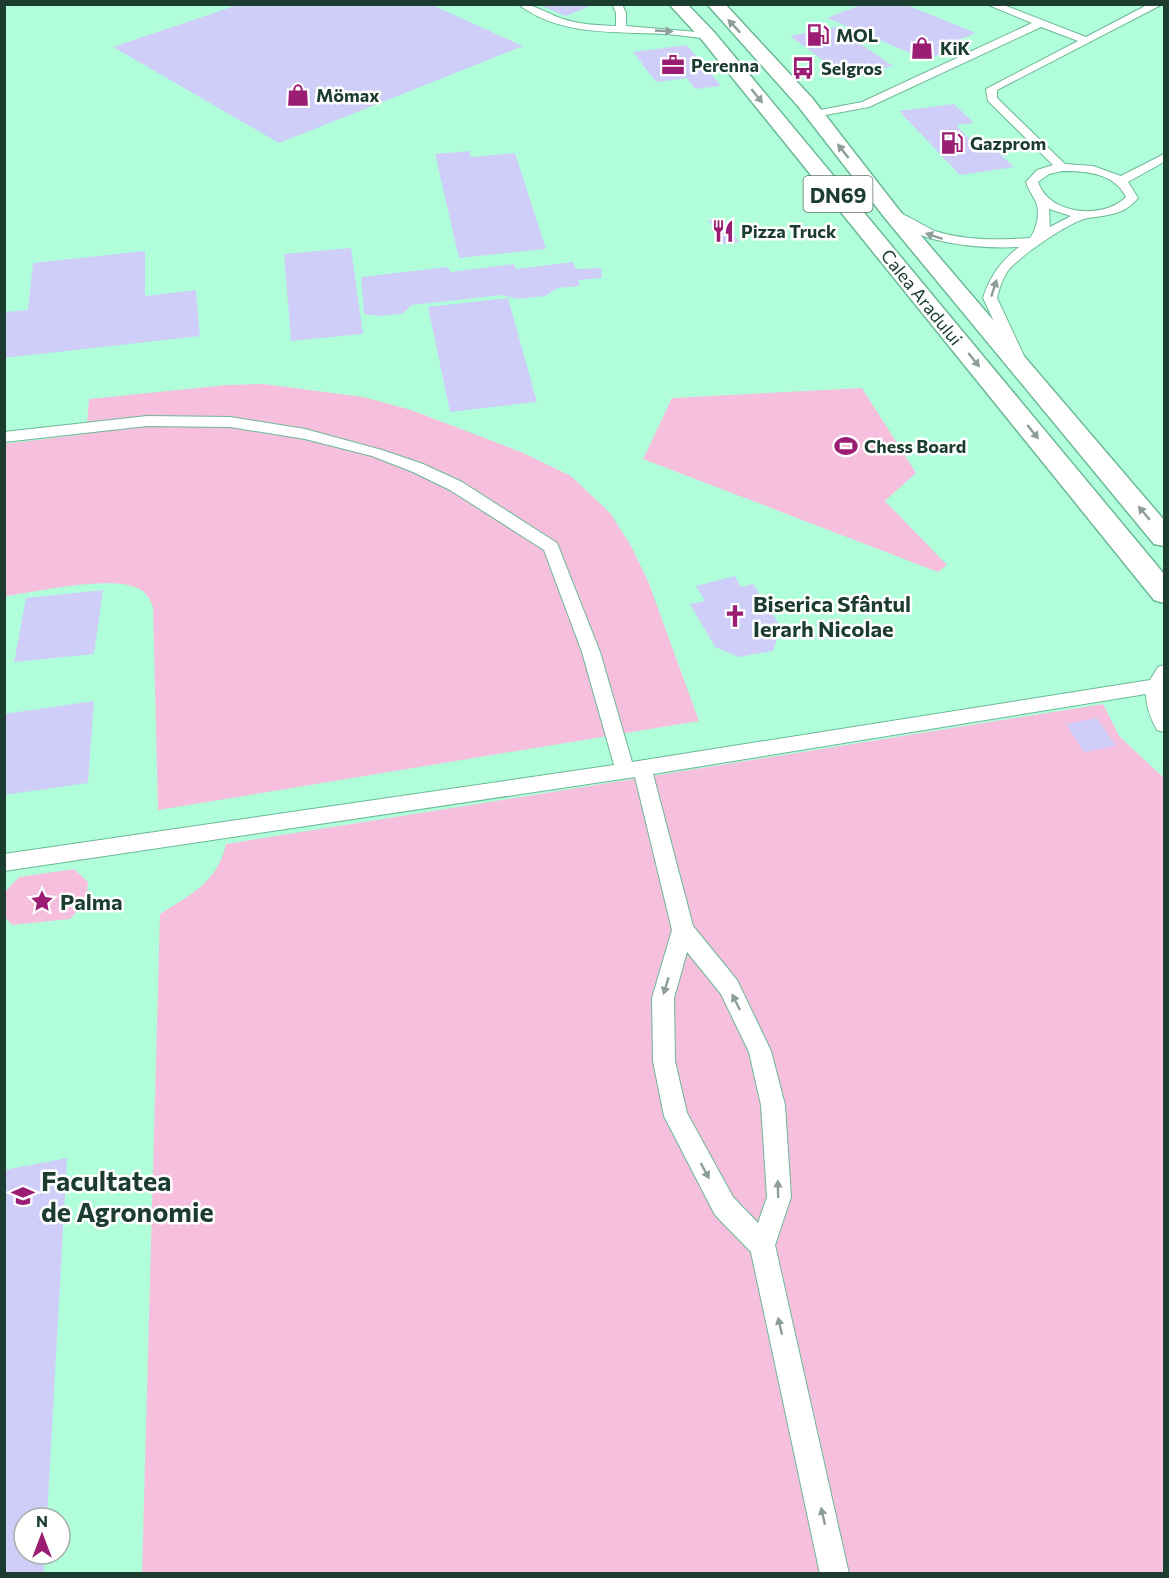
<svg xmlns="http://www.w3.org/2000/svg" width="1169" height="1578" viewBox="0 0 1169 1578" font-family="Commissioner,sans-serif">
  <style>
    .green { fill: #f5bfdd }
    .building { fill: #cecef9 }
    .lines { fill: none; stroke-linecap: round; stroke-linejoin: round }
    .lane-casing { stroke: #6cb897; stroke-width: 2 }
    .primary-casing { stroke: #6cb897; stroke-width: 3 }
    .lane { fill: #fff; fill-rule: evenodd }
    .primary { fill: #fff; fill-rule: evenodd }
    .oneway { fill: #8d9e96 }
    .labels { text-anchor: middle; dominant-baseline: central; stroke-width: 5; stroke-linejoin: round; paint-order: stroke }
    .far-poi-label { font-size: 18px; font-weight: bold; fill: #1b3c2e; stroke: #fff; text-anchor: start }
    .far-street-label { font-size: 18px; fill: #1b3c2e; stroke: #fff }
    .shield { fill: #fff; stroke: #5f766d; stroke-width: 1.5 }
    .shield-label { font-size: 21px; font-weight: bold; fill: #1b3c2e }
    .poi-label { font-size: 22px; font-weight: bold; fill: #1b3c2e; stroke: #fff; text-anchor: start }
    .near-poi-label { font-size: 27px; font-weight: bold; fill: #1b3c2e; stroke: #fff; text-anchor: start }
  </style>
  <rect width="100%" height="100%" fill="#b0feda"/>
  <path class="green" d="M263,384L363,397L411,410L521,452L571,476L610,513L630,544L648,581L699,721L158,810L153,607C150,599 147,594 140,589C112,574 37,592 5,596L4,444L86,434L89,399L227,385Z
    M862,388L916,473L885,501L947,565L938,572L643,459L672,398Z
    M1103,704L1119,736L1164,778V1573L142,1574L160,914C190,895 218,882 226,844Z
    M74,869L88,882L86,902L70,919L12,925L5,917V892L19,877Z"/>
  <path class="building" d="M240,4H430L523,46L279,143L113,47Z
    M538,4H583L588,7L565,16Z
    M863,4H904L976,33L944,46L951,49L927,60L827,18Z
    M836,27L846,34L893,66L846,77L790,36Z
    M687,45L721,86L695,89L687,78L656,82L633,52Z
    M954,104L974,123L956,125L981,151L995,149L1014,167L960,175L899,111Z
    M469,151L471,157L515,153L546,249L459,258L435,154Z
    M723,218L739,242L724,244L708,220Z
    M351,248L363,334L291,341L284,254Z
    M145,251V296L196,290L200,336L4,358V312L28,310L33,263Z
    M573,262L576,269L601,268L602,278L578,280L580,286L558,288L545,296L517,299L502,295L412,305L402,314L380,316L364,314L361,277L448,267L450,272L514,264L516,269Z
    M508,298L537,402L450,412L428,307Z
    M735,576L741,587L753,584L781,627L773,651L739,657L715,647L690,604L705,601L696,586Z
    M103,590L94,654L14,662L26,598Z
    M94,701L88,783L4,795V714Z
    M1097,718L1116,746L1084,752L1066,724Z
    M67,1158L47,1518H24V1554H45L44,1574H4V1170Z"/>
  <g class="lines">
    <g class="lane-casing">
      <path id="lane" d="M518,4C536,4 547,14 563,19C581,25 598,25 616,26V13L612,4H622L626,13V26L708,33L713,36L708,39C694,37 680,35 666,34C617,31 560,37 518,4Z
        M986,4H1001L1086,37L1149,4H1163L997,90V98L1065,164L1093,166L1121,176L1164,154V162L1128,182L1138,198C1124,215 1108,215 1088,218C1070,221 1018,257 1007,272C1002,280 999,289 997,298L1025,358L1018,362L1011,358L983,298C990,276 1001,261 1019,247C981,249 913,244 886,214L888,211C899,209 923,226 935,231C966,241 998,240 1030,238C1037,229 1041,211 1035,200C1032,194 1028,189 1026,182L1037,170L1053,165L988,101L986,89L1078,41L1041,27L869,107L815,117L809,114L815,111L862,102L1032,23ZM1062,171C1087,171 1114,173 1126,197C1103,220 1049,215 1038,182L1049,174ZM1049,209L1071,216L1050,227Z
        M147,416L230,417L305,429L382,450L423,464L462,482L557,543L600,652L632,762L1150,680L1158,667L1164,665V732L1157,730C1151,719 1146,707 1146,694L653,774L693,926L737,980L771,1051L785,1105L791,1197L775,1245L849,1574H820L751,1252L715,1215L664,1116L653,1061L652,998L672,930L635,777L4,871V854L614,765L582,652L544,550L450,490L413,472L372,456L305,439L230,427L147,426L4,442V432ZM687,952L721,994L749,1052L761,1105L767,1197L758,1223L733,1197L687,1113L675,1061L674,998Z"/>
    </g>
    <g class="primary-casing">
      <path id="primary" d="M669,4H687L714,32L1164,574V603L1154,600L702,40Z
        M707,4H725L812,98L899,210L1164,520V546L1154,544L885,218L798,106Z"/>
    </g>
    <use href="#lane" class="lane"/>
    <use href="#primary" class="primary"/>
  </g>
  <defs><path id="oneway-solid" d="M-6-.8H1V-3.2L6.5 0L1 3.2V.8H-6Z" transform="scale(1.5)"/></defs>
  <g class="oneway">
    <use href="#oneway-solid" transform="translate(734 26) rotate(-133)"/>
    <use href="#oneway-solid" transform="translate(664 31) rotate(3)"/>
    <use href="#oneway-solid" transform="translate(757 96) rotate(51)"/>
    <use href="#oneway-solid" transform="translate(843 151) rotate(-128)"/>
    <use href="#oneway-solid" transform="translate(934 236) rotate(-162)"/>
    <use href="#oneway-solid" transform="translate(994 288) rotate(-72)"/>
    <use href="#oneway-solid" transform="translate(974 360) rotate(51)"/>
    <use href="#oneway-solid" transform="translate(1033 432) rotate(51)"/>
    <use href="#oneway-solid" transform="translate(1144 513) rotate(-130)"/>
    <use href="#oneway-solid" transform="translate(666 986) rotate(107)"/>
    <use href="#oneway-solid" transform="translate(736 1002) rotate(-116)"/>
    <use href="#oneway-solid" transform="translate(705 1171) rotate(62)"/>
    <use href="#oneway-solid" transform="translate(778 1189) rotate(-91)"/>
    <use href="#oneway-solid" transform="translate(780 1326) rotate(-103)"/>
    <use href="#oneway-solid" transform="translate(823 1516) rotate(-103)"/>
  </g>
  <defs>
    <g id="fuel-bare" transform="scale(1.8)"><path d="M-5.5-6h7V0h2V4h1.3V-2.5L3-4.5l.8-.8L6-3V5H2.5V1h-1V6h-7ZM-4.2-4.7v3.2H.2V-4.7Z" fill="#9a1c73" stroke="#fff" stroke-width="2.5" paint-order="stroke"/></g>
    <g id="shop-bare" transform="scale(1.8)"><path d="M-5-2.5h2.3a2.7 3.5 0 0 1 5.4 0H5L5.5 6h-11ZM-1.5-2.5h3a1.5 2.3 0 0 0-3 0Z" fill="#9a1c73" stroke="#fff" stroke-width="2.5" paint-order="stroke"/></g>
    <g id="office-bare" transform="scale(1.8)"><path d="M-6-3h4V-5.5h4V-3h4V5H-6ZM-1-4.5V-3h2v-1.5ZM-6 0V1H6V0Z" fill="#9a1c73" stroke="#fff" stroke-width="2.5" paint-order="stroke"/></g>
    <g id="bus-bare" transform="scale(1.8)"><path d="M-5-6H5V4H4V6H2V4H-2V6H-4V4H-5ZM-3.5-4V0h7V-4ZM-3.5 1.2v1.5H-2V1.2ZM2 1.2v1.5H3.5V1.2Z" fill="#9a1c73" stroke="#fff" stroke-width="2.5" paint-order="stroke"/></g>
    <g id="restaurant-bare" transform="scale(1.8)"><path d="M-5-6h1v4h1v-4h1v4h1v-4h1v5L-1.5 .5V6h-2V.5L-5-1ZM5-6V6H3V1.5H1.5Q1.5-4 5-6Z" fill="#9a1c73" stroke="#fff" stroke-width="2.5" paint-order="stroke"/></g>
    <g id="stadium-bare" transform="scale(1.8)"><path d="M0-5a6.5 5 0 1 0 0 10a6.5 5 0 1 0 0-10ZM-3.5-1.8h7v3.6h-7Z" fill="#9a1c73" stroke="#fff" stroke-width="2.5" paint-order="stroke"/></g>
    <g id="church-bare" transform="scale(1.8)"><path d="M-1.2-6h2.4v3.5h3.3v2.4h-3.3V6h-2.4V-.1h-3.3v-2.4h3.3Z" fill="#9a1c73" stroke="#fff" stroke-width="2.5" paint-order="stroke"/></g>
    <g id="sight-bare" transform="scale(1.8)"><path d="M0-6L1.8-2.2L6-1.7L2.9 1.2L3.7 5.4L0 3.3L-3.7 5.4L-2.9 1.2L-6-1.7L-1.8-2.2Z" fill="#9a1c73" stroke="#fff" stroke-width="2.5" paint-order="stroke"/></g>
    <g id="school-bare" transform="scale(1.8)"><path d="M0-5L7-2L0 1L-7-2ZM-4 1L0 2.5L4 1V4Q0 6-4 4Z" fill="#9a1c73" stroke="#fff" stroke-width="2.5" paint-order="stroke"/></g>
  </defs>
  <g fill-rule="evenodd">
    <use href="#fuel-bare" x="818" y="35"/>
    <use href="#shop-bare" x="922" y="48"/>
    <use href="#office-bare" x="673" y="65"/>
    <use href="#bus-bare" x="803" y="68"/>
    <use href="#shop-bare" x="298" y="95"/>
    <use href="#fuel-bare" x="952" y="143"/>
    <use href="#restaurant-bare" x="723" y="231"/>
    <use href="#stadium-bare" x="846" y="446"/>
    <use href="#church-bare" x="735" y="616"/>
    <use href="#sight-bare" x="42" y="901"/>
    <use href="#school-bare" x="23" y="1196"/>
  </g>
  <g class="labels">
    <g class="far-poi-label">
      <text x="836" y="35">MOL</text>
      <text x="940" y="48">KiK</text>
      <text x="691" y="65">Perenna</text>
      <text x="821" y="68">Selgros</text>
      <text x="316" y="95">Mömax</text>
      <text x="970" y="143">Gazprom</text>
      <text x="741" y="231">Pizza Truck</text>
      <text x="864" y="446">Chess Board</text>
    </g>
    <g class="far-street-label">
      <text transform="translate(922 297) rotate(51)">Calea Aradului</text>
    </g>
    <rect class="shield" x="803.5" y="176" width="69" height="36" rx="4.5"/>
    <g class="shield-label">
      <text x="838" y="194">DN69</text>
    </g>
    <g class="poi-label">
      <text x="753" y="603">Biserica Sfântul<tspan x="753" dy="25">Ierarh Nicolae</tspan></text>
      <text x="60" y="901">Palma</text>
    </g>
    <g class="near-poi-label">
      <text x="41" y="1180">Facultatea<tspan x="41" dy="31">de Agronomie</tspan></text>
    </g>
  </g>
  <rect width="1169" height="1578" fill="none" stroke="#1b3c2e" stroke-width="12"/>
  <g transform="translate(42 1536)"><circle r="28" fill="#ffffff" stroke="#a4b1ab" stroke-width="1.5"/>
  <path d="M0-4.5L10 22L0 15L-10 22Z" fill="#9a1c73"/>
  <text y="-9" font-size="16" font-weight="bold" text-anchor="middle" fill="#1b3c2e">N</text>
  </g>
</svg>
